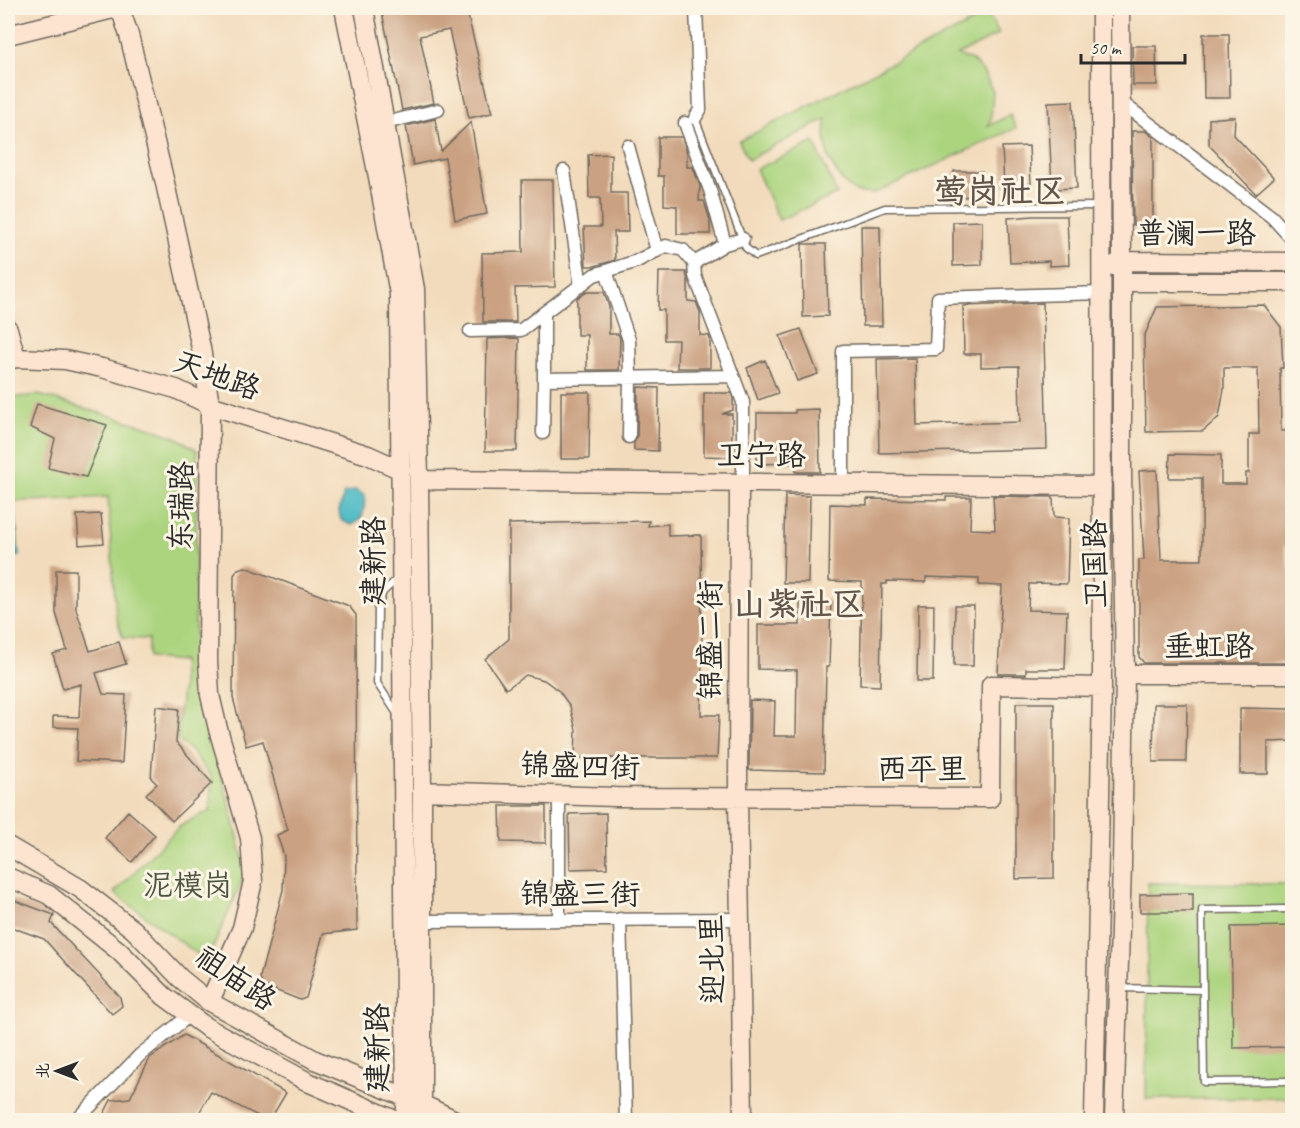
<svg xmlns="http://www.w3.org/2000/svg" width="1300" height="1128" viewBox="0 0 1300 1128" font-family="Caveat,'LXGW WenKai TC',sans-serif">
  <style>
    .green { fill: #acd47f; stroke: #6c8055; stroke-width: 1.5 }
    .water { fill: #4bb9c5; stroke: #3b7278; stroke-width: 1.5 }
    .building { fill: #caa182 }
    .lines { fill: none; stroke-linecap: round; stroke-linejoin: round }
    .lane-casing { stroke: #71695e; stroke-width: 9 }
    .street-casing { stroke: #71695e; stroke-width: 15 }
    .secondary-casing { stroke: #71695e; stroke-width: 21 }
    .lane { stroke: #fff; stroke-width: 6 }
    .street { stroke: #fff; stroke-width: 12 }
    .secondary { stroke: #fde4d0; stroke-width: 18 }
    .labels { text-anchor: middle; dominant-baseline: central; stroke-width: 6; stroke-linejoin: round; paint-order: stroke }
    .street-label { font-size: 30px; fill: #2b2b2b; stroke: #fcf5e5 }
    .park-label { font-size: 30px; fill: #4b5540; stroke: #fcf5e5 }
    .quarter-label { font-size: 33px; font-weight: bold; fill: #635449; stroke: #fcf5e5 }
  </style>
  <rect width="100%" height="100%" fill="#fcf5e5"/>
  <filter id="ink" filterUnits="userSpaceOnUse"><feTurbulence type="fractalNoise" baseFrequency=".0167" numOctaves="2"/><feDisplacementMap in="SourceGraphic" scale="12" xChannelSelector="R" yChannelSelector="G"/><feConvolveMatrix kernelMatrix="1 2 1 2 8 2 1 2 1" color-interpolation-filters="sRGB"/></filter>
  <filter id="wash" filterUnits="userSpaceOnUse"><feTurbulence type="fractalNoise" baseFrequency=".008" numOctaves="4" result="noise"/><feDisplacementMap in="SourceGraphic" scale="24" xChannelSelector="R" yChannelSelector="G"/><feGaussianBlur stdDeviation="1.35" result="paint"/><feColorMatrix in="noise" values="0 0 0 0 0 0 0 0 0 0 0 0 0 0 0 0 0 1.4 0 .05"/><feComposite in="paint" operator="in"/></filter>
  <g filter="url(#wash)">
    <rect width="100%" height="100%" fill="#f2dbbc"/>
    <path class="green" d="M988,14L999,34L957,55L972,60L984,73L993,92L991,118L988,126L1010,115L1016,128L873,194L856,192L842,181L829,160L825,137L826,119L748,160L739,141Z
      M814,142L837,194L779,220L756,169Z
      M39,395L148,427L178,438L197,450L195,629L198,692L232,813L246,872L207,961L114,893L179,827L198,816L210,811L212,778L190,750L177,740L182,688V661L148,658V639L123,638L116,616L108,497L9,502L8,398Z
      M1148,883L1292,884V1098L1146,1099Z"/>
    <path class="water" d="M356,490L365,496C364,510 365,520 351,525L341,520L339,511L344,493Z
      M8,518H16L19,556L8,557Z"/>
    <g id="blocks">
      <path class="building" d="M404,8H466L492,113L469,118L449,30L420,36L434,103L402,110L382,12Z
        M1203,34H1229L1230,98H1204Z
        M1132,46H1156L1157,85H1133Z
        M1073,101L1077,188L1052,189L1048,102Z
        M1230,117H1235L1234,135L1274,178L1256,194L1209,145V119Z
        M435,119L441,151L471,122L487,214L455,220L445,158L413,165L406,126Z
        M1132,131H1145L1153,137V225H1133Z
        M658,137H682L687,153V167H693L700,186L699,201H704L710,220V234H677V206L664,205V176H658Z
        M1029,146L1031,184L1004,186L1002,147Z
        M611,154V193H627L628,232H614L615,260L595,266H586L584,227H601L600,198H589L588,155Z
        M954,171H982L983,196L954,197Z
        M522,180H553L555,287L515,288L516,322H483L482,253L523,252Z
        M1033,216H1067L1069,265L1049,266V261L1010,263L1008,218Z
        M982,221V265L953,266V222Z
        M861,226H880L882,326H863Z
        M802,244H826L828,316L803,317Z
        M659,272H686L688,281V301L696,302L700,312V335L709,336L710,339V368H677L678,340H664V310H658Z
        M587,292H604L609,307V334H618L620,338L619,370H587V335H577V298Z
        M1043,303L1047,449L879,453L877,359L915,358L917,425L1020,422L1019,366L981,367V354H964L963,306Z
        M1264,305L1281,327L1283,368H1280L1281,431H1293V545H1284L1293,585V663H1144L1139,657V560H1144L1139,471L1157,470L1161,560H1202V478H1169L1170,454L1221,455V484H1246V473H1249V434H1259L1258,368H1224V389L1219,417L1203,431L1146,432L1144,337L1157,307Z
        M801,329L818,374L797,381L780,336Z
        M516,338L519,339L517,451H485L487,339Z
        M765,360L778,393L758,400L747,368Z
        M638,387L659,388L658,451L634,450V443L637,437Z
        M561,392H590L589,459H561Z
        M704,393H731L733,398V410L722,414H732V457L704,456Z
        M37,404L107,425L86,477L48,468L55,439L30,427Z
        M819,409L820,472H796V463L757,464V413H795V410Z
        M785,495L810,496L808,583H783Z
        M993,496L1053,497L1054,517L1069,518L1067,584L1036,583V584H1029L1028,610L1067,611L1065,669H1026V674H998L1002,586L979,585V579L926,577V582L887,581V584H882L880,686L860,685L862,582L829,581L830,504L867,505V499L946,500V497H971L970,529L995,530Z
        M101,514L104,543L79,545L77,515Z
        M649,521L648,526L668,524V536L701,535L702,660L701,715H719L717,758H575L576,730L570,706L559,691L544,680L526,675L506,689L485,659L509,639V524Z
        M245,567L349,606L356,615L357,930L323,934L306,998L300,1000L262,985L260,977L283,890L284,856L277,835L288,830L263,741L246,746L233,698L234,575L238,569Z
        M56,570H76V609L90,651L119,642L126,664L96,673L103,694L126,695L122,763L76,761L78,728L53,727V716L79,717L81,684L63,689L53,654L67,650L56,613Z
        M800,601H831L829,667H826L824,772L749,770L750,700L775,701L774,736H796L797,670L758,669V625H800Z
        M918,605H934L933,681H917Z
        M955,606H974L973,666H954Z
        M1016,703H1054V878L1016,879Z
        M1154,704H1187L1186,762H1153Z
        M156,706L179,709L176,742L212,783L172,821L146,794L157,784L151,778Z
        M1240,708L1293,709V741L1268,742V774H1240Z
        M500,806H546V843L501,842Z
        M128,811L155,835L132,862L105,838Z
        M606,813L607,868L570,869L569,814Z
        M1193,893V912H1140V894Z
        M8,898L54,915L51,923L120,997L122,1006L112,1014L44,939L8,926Z
        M1293,926V1047L1233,1048L1231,927Z
        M184,1035L286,1093L270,1120H266L211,1092L195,1120H101L111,1100L130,1098L150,1058Z"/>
    </g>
  </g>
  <g filter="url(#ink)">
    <use href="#blocks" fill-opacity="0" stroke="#71695e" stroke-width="1.5"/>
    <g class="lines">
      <g class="lane-casing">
        <path id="lane" d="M695,118L746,248L756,256L885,208L1098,206
          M397,579L383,592L378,607L377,683L398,715
          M1292,909L1202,910L1204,1082L1292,1081
          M1120,988L1203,990"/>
      </g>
      <g class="street-casing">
        <path id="street" d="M1121,102L1272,217L1292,239
          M695,118L700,110L696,8
          M385,123L438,110
          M685,123L710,190L725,244
          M628,146L657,251
          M564,171L581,286
          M743,239L725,244L694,263L695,276L743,402V483
          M606,271L629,340L630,378L629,437
          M544,313V379L733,376
          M470,331L521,330L594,275L637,261L666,246L683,250L694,263
          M543,433L544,379
          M843,484V351L936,349L938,298L1102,293
          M559,794V920
          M620,919L626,1120
          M421,921L740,919
          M77,1120L140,1055L190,1015"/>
      </g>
      <g class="secondary-casing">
        <path id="secondary" d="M120,8L129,35L165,183L201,348L210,405L208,661L210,695L218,729L250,838L253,881L242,928L214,992L208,1001
          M344,8L378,177L399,294L406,1120
          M364,8L415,289L419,480L422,791V1120
          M8,35L117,8
          M1112,266L1122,261L1292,262
          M1122,282H1292
          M8,329L16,358
          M8,360L16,358L65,360L102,368L176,389L210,405L368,455L401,470
          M419,480L1102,486
          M739,483L738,797L743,1120
          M1125,674H1292
          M422,791L616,797L990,798L991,685L1102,687
          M8,846L81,889L134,930L180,978L208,1001L315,1060L422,1104L455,1120
          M8,877L49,895L119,951L164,996L206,1027L310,1083L395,1120
          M1094,1120L1102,687L1101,8
          M1114,1120L1122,865L1125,674L1122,469V261L1120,8"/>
      </g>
      <use href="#lane" class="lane"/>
      <use href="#street" class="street"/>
      <use href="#secondary" class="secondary"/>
    </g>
  </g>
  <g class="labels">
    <g class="street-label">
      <text x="1196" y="233">普澜一路</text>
      <text transform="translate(217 375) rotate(20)">天地路</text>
      <text x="761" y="455">卫宁路</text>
      <text transform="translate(181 506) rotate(-89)">东瑞路</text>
      <text transform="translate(373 561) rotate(-90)">建新路</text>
      <text transform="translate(1095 564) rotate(-91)">卫国路</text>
      <text transform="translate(710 640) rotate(-90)">锦盛二街</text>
      <text x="1209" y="646">垂虹路</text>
      <text transform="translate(580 766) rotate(2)">锦盛四街</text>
      <text x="922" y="769">西平里</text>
      <text x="580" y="894">锦盛三街</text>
      <text transform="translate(712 959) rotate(-91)">迎北里</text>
      <text transform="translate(236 978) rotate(34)">祖庙路</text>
      <text transform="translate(377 1048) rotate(-90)">建新路</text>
    </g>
    <g class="park-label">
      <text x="188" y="885">泥模岗</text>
    </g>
    <g class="quarter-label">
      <text x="1000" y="191">莺岗社区</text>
      <text x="799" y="604">山紫社区</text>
    </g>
  </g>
  <rect width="1300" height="1128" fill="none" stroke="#fcf5e5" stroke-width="30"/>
  <g transform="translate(57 1071) rotate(270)" stroke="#fcf5e5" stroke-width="4.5" paint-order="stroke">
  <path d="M0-4.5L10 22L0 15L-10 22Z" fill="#2b2b2b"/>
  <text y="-9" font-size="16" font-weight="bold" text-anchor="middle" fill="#2b2b2b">北</text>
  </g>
  <path d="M1081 54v9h104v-9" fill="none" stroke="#2b2b2b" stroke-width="3"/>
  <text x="1090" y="54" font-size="18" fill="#2b2b2b" stroke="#fcf5e5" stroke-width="4.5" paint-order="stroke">50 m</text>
</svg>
